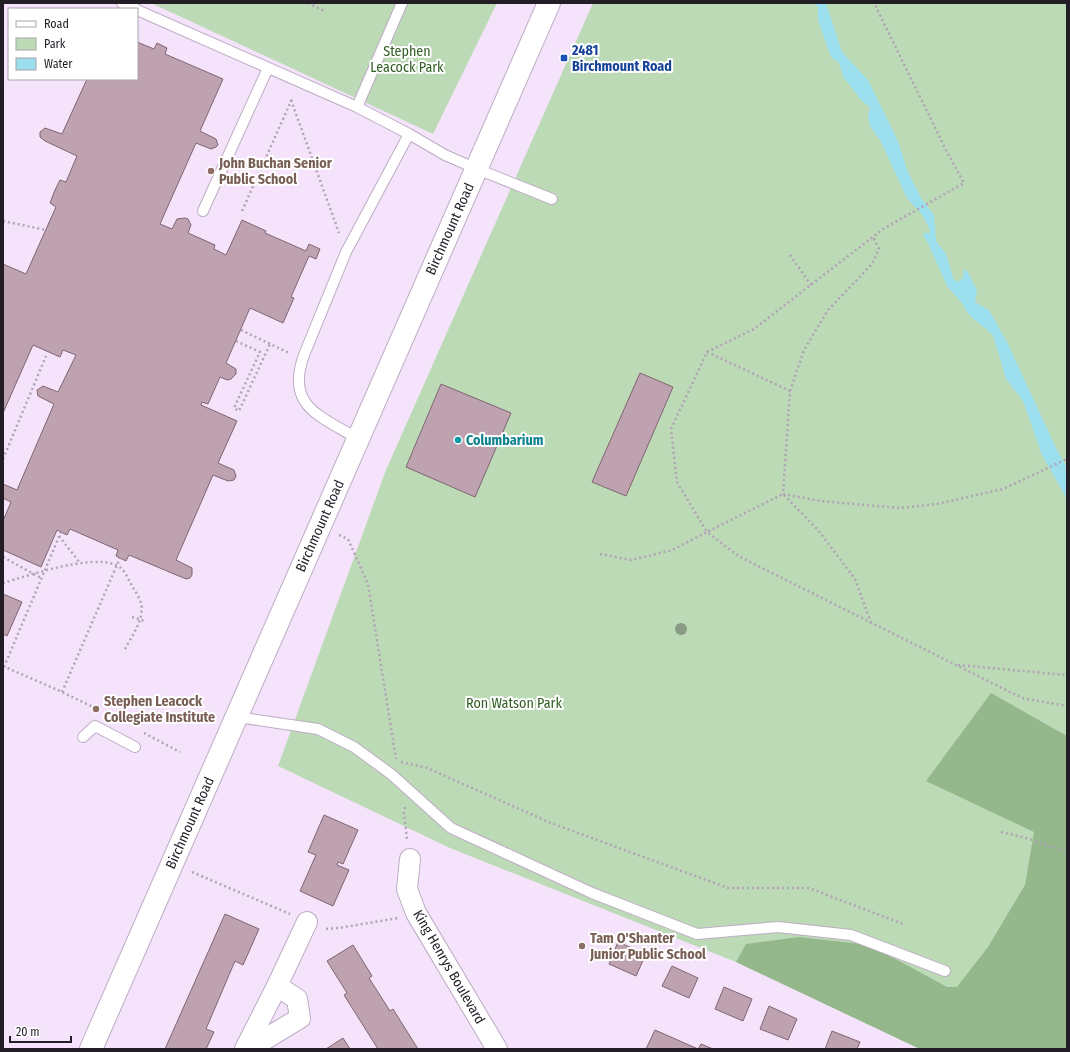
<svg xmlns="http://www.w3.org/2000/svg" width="1070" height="1052" viewBox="0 0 1070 1052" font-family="'Fira Sans Condensed',sans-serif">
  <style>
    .green { fill: #bddab6 }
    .forest { fill: #95b78c }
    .water { fill: #9bdeee }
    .building { fill: #bfa2b0; stroke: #7f6571 }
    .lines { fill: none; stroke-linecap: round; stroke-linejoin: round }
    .lane-casing { stroke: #bdacc4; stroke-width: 12 }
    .street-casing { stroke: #bdacc4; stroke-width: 22 }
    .secondary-casing { stroke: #bdacc4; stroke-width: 24 }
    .path { stroke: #b1a3b6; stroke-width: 2.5; stroke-dasharray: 2 3; stroke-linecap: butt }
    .lane { stroke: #fff; stroke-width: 10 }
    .street { stroke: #fff; stroke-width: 20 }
    .secondary { stroke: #fff; stroke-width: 22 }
    .tree { fill: #899a85 }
    .transit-dot { fill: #1a4fb4; stroke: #fff; stroke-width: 1.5 }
    .education-dot { fill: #8d6e63; stroke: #fff; stroke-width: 1.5 }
    .culture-dot { fill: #0f9aa8; stroke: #fff; stroke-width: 1.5 }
    .labels { text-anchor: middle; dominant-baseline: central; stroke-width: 4; stroke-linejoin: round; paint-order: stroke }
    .transit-label { font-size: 14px; font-weight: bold; fill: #164399; stroke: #fff; text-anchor: start }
    .park-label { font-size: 14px; fill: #305e24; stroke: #fff }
    .education-label { font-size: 14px; font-weight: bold; fill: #785e54; stroke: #fff; text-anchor: start }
    .street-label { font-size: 14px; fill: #231d26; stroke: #fff }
    .culture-label { font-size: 14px; font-weight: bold; fill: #0d838f; stroke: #fff; text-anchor: start }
  </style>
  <rect width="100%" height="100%" fill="#f5e3fb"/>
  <path class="green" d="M151,3H497L433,134Z
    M593,3H1067V1049H920L736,962L450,848L278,766L386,470Z"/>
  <path class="forest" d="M991,693L1067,736V1049H920L736,962L746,944L799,937L870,945L947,987H957L988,947L1025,885L1034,832L926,781Z"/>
  <path class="water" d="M813,3H826L842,52L868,80L898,141L908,172L921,198L934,215L936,241L946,254L953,278L957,282L963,278L964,269L967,271L977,290L975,302L989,310L1007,342L1056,448L1067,468V499L1042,455L1023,401L1006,379L993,335L968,314L962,303L947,286L928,243L923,235L925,233H930V230L923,216L907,198L880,140L870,126L868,116L870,107L862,101L844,78L839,63L831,57L818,20V7Z"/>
  <path class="building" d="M137,42L154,49L157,43L167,48L165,54L223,79L200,131L216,139L218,145L216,147L211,149L196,143L160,224L172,229L177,219L185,218L188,219L191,225L188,233L215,245L214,249L226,255L242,220L266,231L265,233L306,251L309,244L320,249L316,259L309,256L291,297L294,298L283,323L250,308L226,363L236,369V374L231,379L227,380L220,377L208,404L202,402L201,405L237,421L218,463L234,470L236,476L234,480L228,481L213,475L176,560L192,568V575L190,578L186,579L129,555L126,561L116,556L118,550L70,529L67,535L57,530L41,567L3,550V521L11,502L3,498V484L17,490L54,404L38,396L37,390L43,386L58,392L76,355L63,350L60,357L33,345L3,413V264L26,274L56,207L50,203L55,190L60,180L66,182L77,156L45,141L40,137V132L45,128L62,134L87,79H137Z
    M640,373L673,387L626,496L592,482Z
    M441,384L511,413L475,497L406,467Z
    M3,594L22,602L7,636L3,634Z
    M324,815L358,830L343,864L338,862L337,865L349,870L333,906L300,891L316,855L308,852Z
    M225,914L259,929L243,965L235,961L206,1029L214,1032L206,1049H165Z
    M618,942L646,954L636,976L609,964Z
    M353,945L372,976L369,978L390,1011L393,1009L418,1049H378L344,995L347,993L327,961Z
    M672,966L698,978L689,998L662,986Z
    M724,987L752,999L743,1021L715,1009Z
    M769,1006L797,1019L788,1040L760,1029Z
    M655,1030L698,1049L701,1044L713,1049H646Z
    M832,1031L860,1042L857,1049H825Z
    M343,1038L350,1049H326Z"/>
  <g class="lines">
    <g class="lane-casing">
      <path id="lane" d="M122,3L136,9
        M137,10L357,107L409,134L445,155L477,169L552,199
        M357,107L402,3
        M203,211L268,68
        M358,439C321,416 285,407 304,355L346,252L409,134
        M237,717L318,729L354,747L391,774L451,828L592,893L697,934L778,927L851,935L945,971
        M83,737L95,726L135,747"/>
    </g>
    <g class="street-casing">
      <path id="street" d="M410,859L407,889L416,913L497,1049
        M245,1049L277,986L307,922
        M249,1049L300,1018L297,999L277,986"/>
    </g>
    <g class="secondary-casing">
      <path id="secondary" d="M91,1049L549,3"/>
    </g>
    <path class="path" d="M308,3L326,12
      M291,100L339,233
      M242,211L292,99
      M3,221L46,230
      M790,255L811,285
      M241,330L289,353
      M236,341L260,352L234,408L239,411L270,344
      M707,352L754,329L883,229L964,183L947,152L874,3
      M790,391L804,350L828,310L872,264L879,249L873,237
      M3,459L46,356
      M339,535L348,539L368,584L396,759
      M59,536L80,563
      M600,554L631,560L672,550L707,532L740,557L1022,698L1067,706
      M3,557L41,578
      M3,583C30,575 91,554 116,565C124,568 127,577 131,584C134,590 139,596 141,603C145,619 131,637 124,651
      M132,617L145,621
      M871,623L855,579L818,530L783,494L707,532L677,482L671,429L707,352L790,391L783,494L820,501L900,508L937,504L1003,489L1067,459
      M958,665L1067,675
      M3,666L62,692L99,710
      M4,667L61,532
      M62,692L120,558
      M144,733L180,752
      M401,762L427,768L551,823L728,888H809L903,924
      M405,807L404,813L407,839
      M1001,832L1026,838L1067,852
      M192,872L290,914
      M326,929L339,928L398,918"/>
    <use href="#lane" class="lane"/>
    <use href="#street" class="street"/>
    <use href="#secondary" class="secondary"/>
  </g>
  <circle class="tree" cx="681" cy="629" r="6"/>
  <rect class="transit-dot" x="560" y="54" width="8" height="8" rx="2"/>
  <g class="education-dot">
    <circle cx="211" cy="171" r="4"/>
    <circle cx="96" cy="709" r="4"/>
    <circle cx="582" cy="946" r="4"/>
  </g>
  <circle class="culture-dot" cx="458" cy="440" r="4"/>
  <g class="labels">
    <g class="transit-label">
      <text x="572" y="50">2481<tspan x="572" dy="16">Birchmount Road</tspan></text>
    </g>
    <g class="park-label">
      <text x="407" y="51">Stephen<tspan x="407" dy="16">Leacock Park</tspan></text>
      <text x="514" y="703">Ron Watson Park</text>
    </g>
    <g class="education-label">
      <text x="219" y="163">John Buchan Senior<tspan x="219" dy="16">Public School</tspan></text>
      <text x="104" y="701">Stephen Leacock<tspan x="104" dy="16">Collegiate Institute</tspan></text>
      <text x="590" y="938">Tam O'Shanter<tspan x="590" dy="16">Junior Public School</tspan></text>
    </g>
    <g class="street-label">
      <text transform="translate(450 229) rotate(-66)">Birchmount Road</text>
      <text transform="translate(320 526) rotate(-66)">Birchmount Road</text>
      <text transform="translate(190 823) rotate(-66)">Birchmount Road</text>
      <text transform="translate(449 967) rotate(60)">King Henrys Boulevard</text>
    </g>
    <g class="culture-label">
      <text x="466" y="440">Columbarium</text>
    </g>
  </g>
  <rect width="1070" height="1052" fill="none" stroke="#231d26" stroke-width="8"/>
  <rect x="8" y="8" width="130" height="72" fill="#ffffff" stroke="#a7a5a8"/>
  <rect x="16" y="21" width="20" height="6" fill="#ffffff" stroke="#a7a5a8"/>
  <text x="44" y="28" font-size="12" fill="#231d26">Road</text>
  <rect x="16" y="38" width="20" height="12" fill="#bddab6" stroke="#a7a5a8"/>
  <text x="44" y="48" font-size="12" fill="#231d26">Park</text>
  <rect x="16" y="58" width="20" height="12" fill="#9bdeee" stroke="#a7a5a8"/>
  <text x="44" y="68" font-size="12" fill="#231d26">Water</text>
  <path d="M10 1036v6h61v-6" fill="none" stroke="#231d26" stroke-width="2"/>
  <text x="16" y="1036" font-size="12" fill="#231d26" stroke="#ffffff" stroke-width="3" paint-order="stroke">20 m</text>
</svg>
